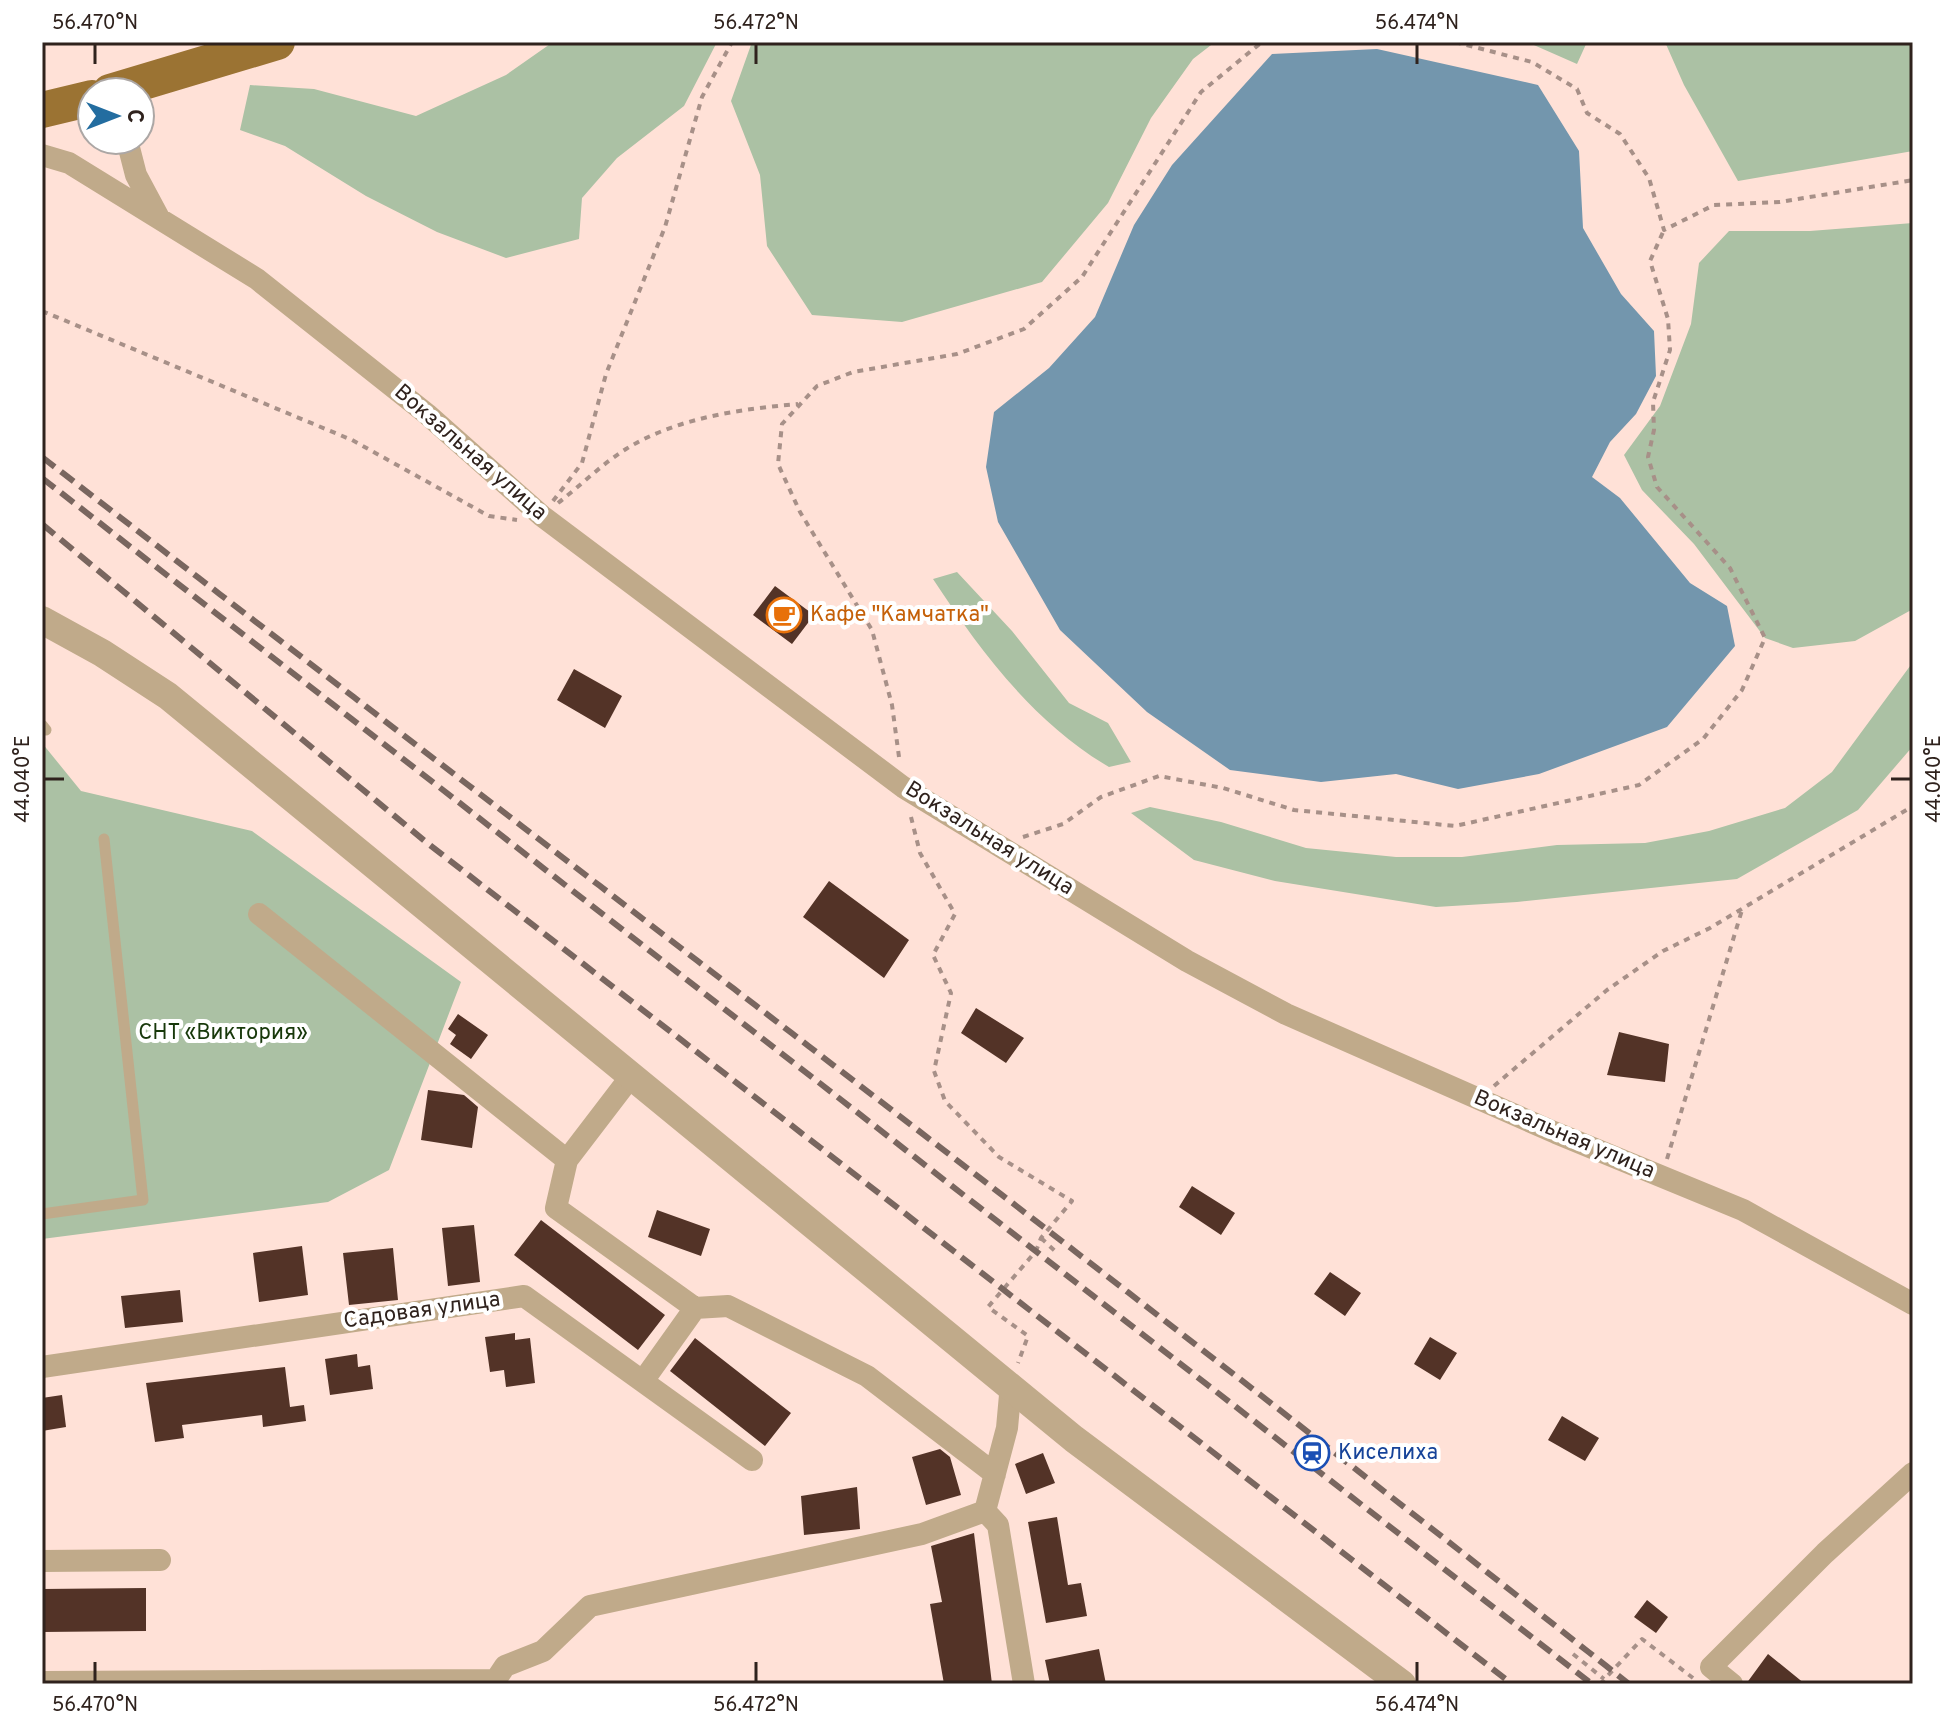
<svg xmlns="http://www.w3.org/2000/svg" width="1955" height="1726" viewBox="0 0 1955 1726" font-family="Overpass,sans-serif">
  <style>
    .green { fill: #abc1a4 }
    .water { fill: #7396ad }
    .building { fill: #533327 }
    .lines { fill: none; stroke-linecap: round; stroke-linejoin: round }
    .path { stroke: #a79088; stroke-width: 4; stroke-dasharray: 6 6; stroke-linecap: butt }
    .service { stroke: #c0aa8a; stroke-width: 11 }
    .minor { stroke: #c0aa8a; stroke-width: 22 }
    .tertiary { stroke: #c0aa8a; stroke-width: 28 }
    .primary { stroke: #9b7333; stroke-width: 36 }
    .rail { stroke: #79665f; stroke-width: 6; stroke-dasharray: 16 8; stroke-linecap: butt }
    .ticks { fill: none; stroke: #2f221d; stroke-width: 3 }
    .labels { text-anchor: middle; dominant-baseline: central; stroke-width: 8; stroke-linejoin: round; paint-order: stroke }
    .street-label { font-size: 22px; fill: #2f221d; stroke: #fff }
    .food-label { font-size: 22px; fill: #c56008; stroke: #fff; text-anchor: start }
    .park-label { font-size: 22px; fill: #17380a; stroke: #fff }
    .transit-label { font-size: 22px; fill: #164399; stroke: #fff; text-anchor: start }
    .neatline { fill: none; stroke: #2f221d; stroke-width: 3 }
    .ticks-label { font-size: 20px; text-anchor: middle; fill: #2f221d }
  </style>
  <rect width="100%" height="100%" fill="#ffe1d7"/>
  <path class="green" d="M553,42H717L684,106L617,158L582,198L579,239L506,258L437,232L366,196L285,146L240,130L250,85L314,89L416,116L506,75Z
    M752,42H1215L1193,59L1151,118L1108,203L1042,282L902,322L812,315L767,246L760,175L731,101Z
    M1527,42H1587L1577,64Z
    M1665,42H1913V151L1738,181L1684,85Z
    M1913,223V609L1855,641L1793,648L1765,638L1694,544L1642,490L1624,455L1660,406L1691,324L1699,263L1729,231H1810Z
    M957,572L1012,631L1069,703L1108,723L1131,762L1109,767C1033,722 981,652 933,579Z
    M1913,662V746L1858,810L1737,879L1517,902L1436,907L1275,881L1194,860L1131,813L1150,807L1221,822L1306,848L1396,857H1462L1557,845L1645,843L1709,831L1785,808L1832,772Z
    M42,743L81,791L252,831L461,982L389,1170L328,1202L42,1239Z"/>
  <path class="water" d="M1377,49L1538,85L1579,151L1583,228L1621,294L1654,331L1656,376L1636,414L1610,442L1592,477L1620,498L1690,583L1727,606L1735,646L1667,727L1539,774L1458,789L1396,774L1321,782L1230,770L1147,712L1060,630L998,522L986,467L994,412L1049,368L1095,317L1134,225L1172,165L1272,54Z"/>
  <path class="building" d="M775,586L814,615L792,644L753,615Z
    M574,669L622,696L605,728L557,700Z
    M829,881L909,940L884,978L803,917Z
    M976,1008L1024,1038L1006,1063L961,1033Z
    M458,1014L488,1035L471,1059L450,1044L456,1035L448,1029Z
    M1619,1032L1669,1044L1665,1082L1607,1075Z
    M428,1090L464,1095L478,1107L472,1148L421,1140Z
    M1192,1186L1235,1213L1221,1235L1179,1207Z
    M657,1210L710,1229L701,1256L648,1237Z
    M541,1220L665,1315L638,1350L514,1255Z
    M474,1225L480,1282L448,1286L442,1228Z
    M302,1246L308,1295L259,1302L253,1253Z
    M393,1248L398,1300L349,1305L343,1253Z
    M1330,1272L1361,1293L1345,1316L1314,1294Z
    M180,1290L183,1322L125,1328L121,1296Z
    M515,1333V1340L530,1338L535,1383L506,1387L504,1370L490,1372L485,1337Z
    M1430,1337L1457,1353L1440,1380L1414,1364Z
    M695,1338L791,1413L765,1446L670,1371Z
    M357,1354L358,1367L370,1365L373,1389L330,1395L325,1359Z
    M285,1367L290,1407L304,1405L306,1421L263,1427L262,1415L182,1425L184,1438L155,1442L146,1383Z
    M62,1395L66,1427L42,1431V1398Z
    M1562,1416L1599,1438L1585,1461L1548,1440Z
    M940,1449L950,1457L961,1495L926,1505L912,1457Z
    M1043,1453L1055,1483L1026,1494L1015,1464Z
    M857,1487L860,1529L804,1535L801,1496Z
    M1057,1517L1068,1585L1081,1583L1087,1616L1046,1623L1028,1522Z
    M974,1533L992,1684H944L930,1604L942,1602L931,1546Z
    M146,1588V1631L42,1632V1589Z
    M1647,1600L1668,1617L1656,1633L1634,1617Z
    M1099,1649L1106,1684H1050L1045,1660Z
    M1768,1654L1805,1684H1746Z"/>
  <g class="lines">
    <path class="path" d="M1455,42L1532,62L1577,89L1587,113L1620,134L1649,178L1664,230L1714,205L1780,202L1913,180
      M42,311L352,440L489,516L517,520
      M553,501L582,463L606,374L665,227L702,97L732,42
      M558,503C580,486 602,464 626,449C676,418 740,409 798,404
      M899,757L892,705L872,630L800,512L778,464L782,424L817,386L853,372L957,354L1024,329L1082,277L1201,92L1262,42
      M911,817L920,853L955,914L933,955L951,993L934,1071L945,1101L999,1157L1072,1201L1041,1238L1036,1251L988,1307L1028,1336L1018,1363
      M1023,837L1063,824L1101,797L1159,776L1223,788L1294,810L1455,826L1639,785L1703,739L1742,690L1765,638L1730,568L1657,487L1648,457L1654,430L1653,402L1670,350L1668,319L1650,261L1664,230
      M1494,1086L1607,990L1663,951L1710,928L1913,806
      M1667,1159L1742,910
      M1041,1238L1055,1251
      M1573,1654L1604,1679
      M1600,1684L1642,1639L1693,1678"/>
    <path class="service" d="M42,725L46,730
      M42,1214L143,1200L104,839"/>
    <path class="minor" d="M127,140L136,175L159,218
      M42,155L69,163L257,279L427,414L542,516L903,787L1187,961L1286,1014L1556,1133L1743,1210L1913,1304
      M259,914L567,1160
      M632,1075L567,1160L556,1208L695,1308
      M42,1367L524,1296L752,1460
      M643,1381L695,1308L728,1306L867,1376L995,1474
      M985,1511L998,1525L1024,1684
      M42,1561L160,1560
      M42,1682L494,1680
      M493,1684L505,1666L543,1651L590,1606L922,1534L985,1511L1007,1428L1011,1384
      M1732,1684L1711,1667L1825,1553L1913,1473"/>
    <path class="tertiary" d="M42,620L102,653L168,696L1074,1439L1402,1684"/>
    <path class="primary" d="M110,92L277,42
      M42,110L92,98"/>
    <path class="rail" d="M42,457C571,866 1105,1269 1629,1684
      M42,478L1592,1684
      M42,524L426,842L1512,1684"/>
  </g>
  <path class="ticks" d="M95,44V64M756,44V64M1417,44V64M44,779H64M1891,779H1911M95,1662V1682M756,1662V1682M1417,1662V1682"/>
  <defs>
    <g id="cafe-ring" transform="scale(1.8)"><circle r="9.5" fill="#fff" stroke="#e8710a" stroke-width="1.5"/><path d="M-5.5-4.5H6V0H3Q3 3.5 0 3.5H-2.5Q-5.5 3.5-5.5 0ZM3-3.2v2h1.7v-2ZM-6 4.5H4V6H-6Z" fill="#e8710a"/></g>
    <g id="station-ring" transform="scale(1.8)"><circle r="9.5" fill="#fff" stroke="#1a4fb4" stroke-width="1.5"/><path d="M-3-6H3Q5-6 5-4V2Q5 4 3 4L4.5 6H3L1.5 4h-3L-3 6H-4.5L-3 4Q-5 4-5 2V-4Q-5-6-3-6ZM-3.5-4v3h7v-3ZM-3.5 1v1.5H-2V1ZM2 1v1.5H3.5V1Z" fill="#1a4fb4"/></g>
  </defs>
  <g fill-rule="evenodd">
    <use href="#cafe-ring" x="784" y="615"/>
    <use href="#station-ring" x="1312" y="1453"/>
  </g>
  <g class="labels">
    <g class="street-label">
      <text transform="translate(470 453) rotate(41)">Вокзальная улица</text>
      <text transform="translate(989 839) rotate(32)">Вокзальная улица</text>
      <text transform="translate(1564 1135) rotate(23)">Вокзальная улица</text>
      <text transform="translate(422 1311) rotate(-8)">Садовая улица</text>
    </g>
    <g class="food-label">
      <text x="810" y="615">Кафе "Камчатка"</text>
    </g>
    <g class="park-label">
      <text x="223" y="1033">СНТ «Виктория»</text>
    </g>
    <g class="transit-label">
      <text x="1338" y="1453">Киселиха</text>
    </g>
  </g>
  <rect width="1955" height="1726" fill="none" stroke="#ffffff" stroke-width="88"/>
  <g transform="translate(116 116) rotate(90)"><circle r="38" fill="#ffffff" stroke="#aca7a5" stroke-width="2"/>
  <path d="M0-6L14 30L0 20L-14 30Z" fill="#236da0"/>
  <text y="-12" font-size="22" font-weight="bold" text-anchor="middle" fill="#2f221d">С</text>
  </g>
  <rect x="44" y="44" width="1867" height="1638" class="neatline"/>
  <g class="ticks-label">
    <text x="95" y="29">56.470°N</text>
    <text x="756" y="29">56.472°N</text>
    <text x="1417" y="29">56.474°N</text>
    <text transform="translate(1933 779) rotate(-90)" y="7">44.040°E</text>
    <text transform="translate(22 779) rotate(-90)" y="7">44.040°E</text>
    <text x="95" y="1711">56.470°N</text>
    <text x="756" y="1711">56.472°N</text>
    <text x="1417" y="1711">56.474°N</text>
  </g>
</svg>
